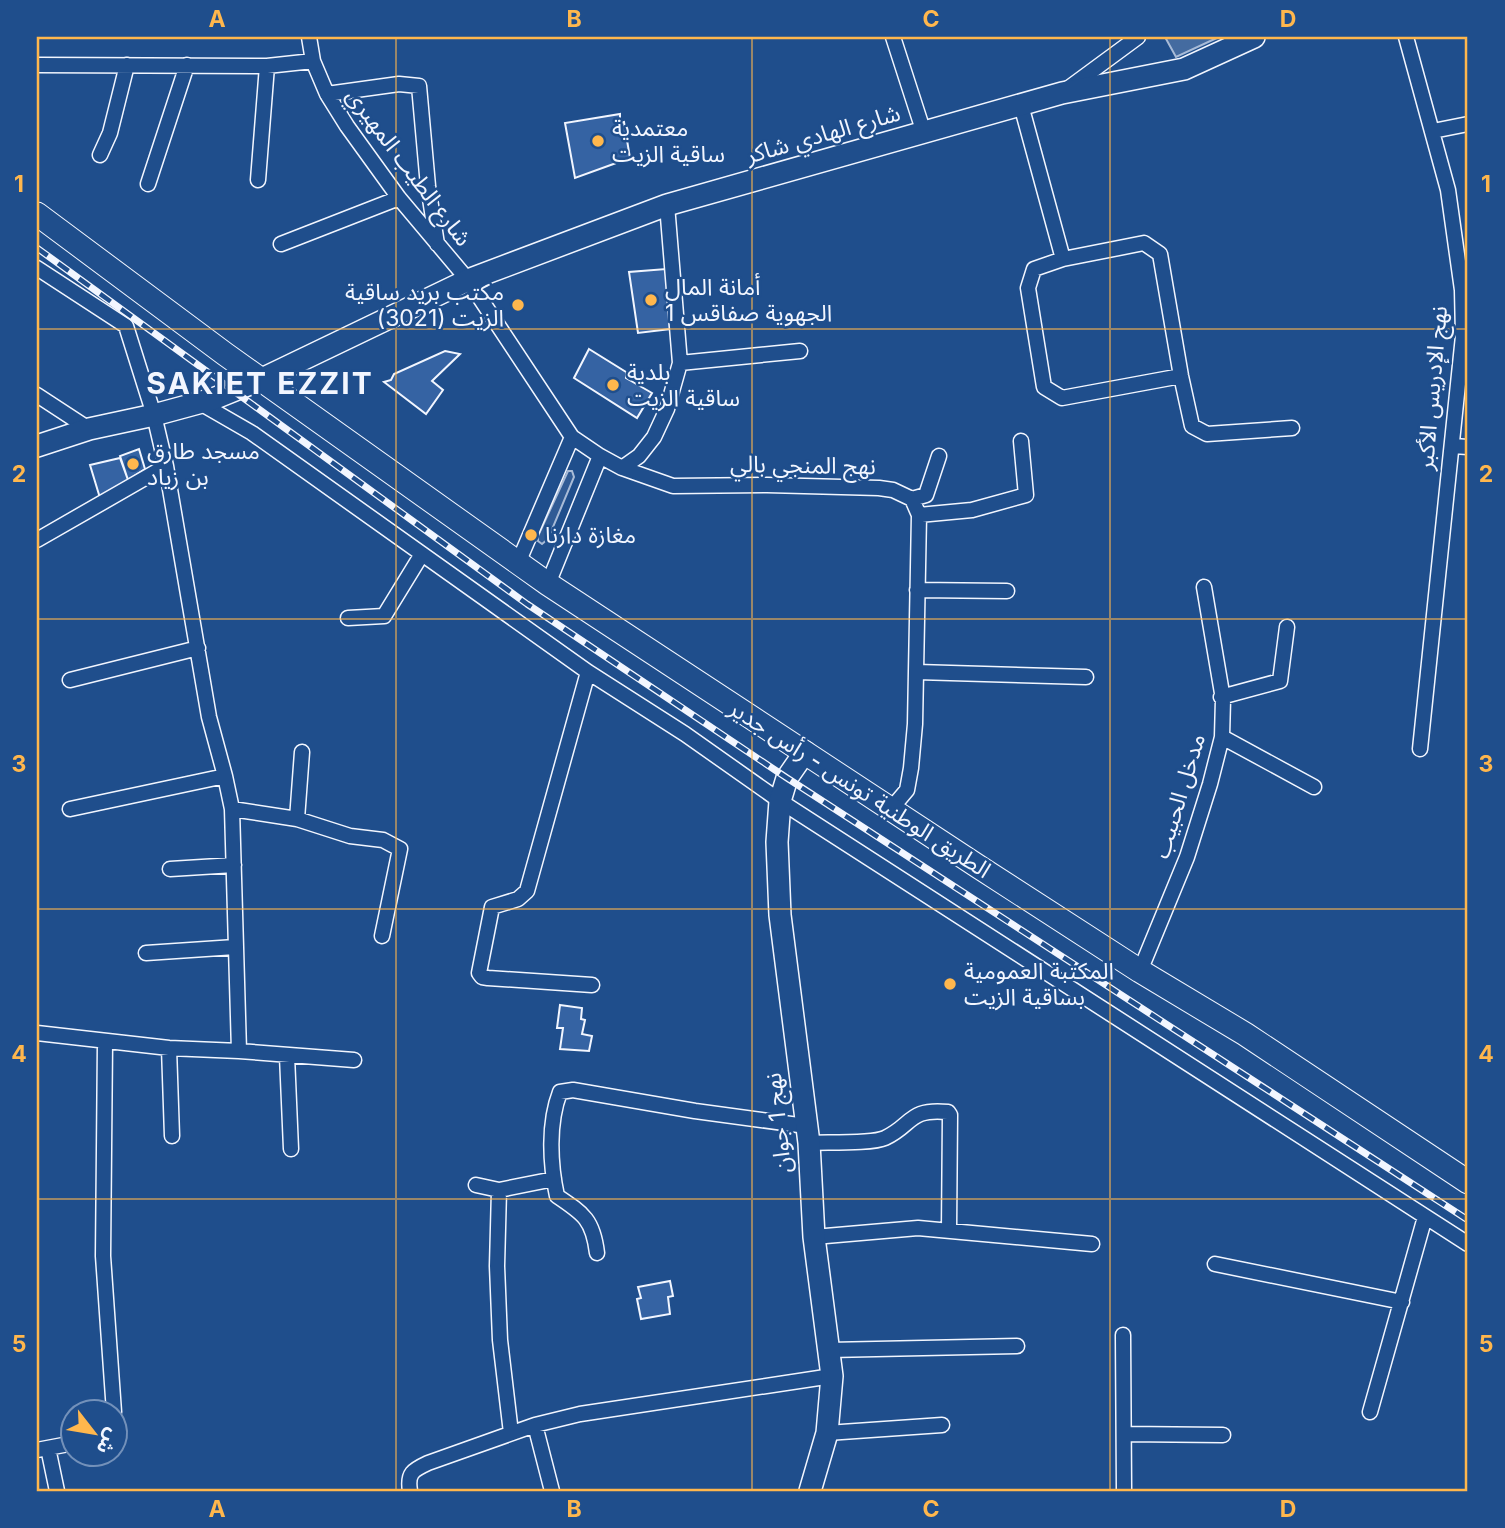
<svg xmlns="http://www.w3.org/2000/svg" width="1505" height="1528" viewBox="0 0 1505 1528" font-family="Inter,'Noto Sans Arabic',sans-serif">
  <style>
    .built { fill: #305b95; stroke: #a8bbd7; stroke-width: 2 }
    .water { fill: #446ba0; stroke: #a8bbd7; stroke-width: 2 }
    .building { fill: #3563a3; stroke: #f2f6ff; stroke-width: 2 }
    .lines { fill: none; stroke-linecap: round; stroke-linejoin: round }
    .street-casing { stroke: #f2f6ff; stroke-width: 17 }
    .secondary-casing { stroke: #f2f6ff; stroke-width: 24 }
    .primary-casing { stroke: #f2f6ff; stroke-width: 25 }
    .street { stroke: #1f4e8c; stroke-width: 14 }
    .secondary { stroke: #1f4e8c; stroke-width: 21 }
    .primary { stroke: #1f4e8c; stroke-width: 23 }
    .rail-casing { stroke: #f2f6ff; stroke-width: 7 }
    .rail { stroke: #1f4e8c; stroke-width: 4.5; stroke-dasharray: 13; stroke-linecap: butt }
    .grid { fill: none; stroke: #ffb74d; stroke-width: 2; stroke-opacity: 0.55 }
    .poi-dot { fill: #ffb74d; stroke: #1f4e8c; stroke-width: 2.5 }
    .labels { text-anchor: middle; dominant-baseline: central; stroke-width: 5; stroke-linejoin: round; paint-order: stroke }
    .poi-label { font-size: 23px; fill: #f2f6ff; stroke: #1f4e8c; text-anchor: start }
    .street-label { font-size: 23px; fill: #f2f6ff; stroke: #1f4e8c }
    .district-label { font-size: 30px; font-weight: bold; letter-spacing: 2px; fill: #f2f6ff; stroke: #1f4e8c }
    .neatline { fill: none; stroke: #ffb74d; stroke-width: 2.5 }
    .grid-label { font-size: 23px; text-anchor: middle; font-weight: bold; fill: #ffb74d }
  </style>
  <rect width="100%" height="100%" fill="#1f4e8c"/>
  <path class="built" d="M568,471H572L574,477L548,539L542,544L538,541V536Z"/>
  <path class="water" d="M1165,37H1219L1176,57Z"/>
  <path class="building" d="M620,114V123L624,122L630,158L575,178L565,123Z
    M666,269L670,329L638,333L629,272Z
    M589,349L626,372V378L652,393L637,418L574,378Z
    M445,351L460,354L432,381L443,390L426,414L384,382L391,380L394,374Z
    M139,449L145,469L128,480L120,456Z
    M120,458L128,480L100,498L90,465Z
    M560,1005L582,1008L581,1019L585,1020L582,1034L592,1036L589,1051L560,1049L563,1028H557Z
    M670,1281L673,1296L668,1297L670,1314L641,1319L637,1299L641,1298L638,1287Z"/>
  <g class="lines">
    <g class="street-casing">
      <path id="street" d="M309,37L313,61L327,94L347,126L399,198L468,280L572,437L600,456L622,468L673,486L767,485L879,488L893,490L912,499L919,515L915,724L911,768L907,790L891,809
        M893,37L924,133
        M1406,37L1448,190L1462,290L1463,336L1420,749
        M37,65L267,66L313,61
        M1066,90L1138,37
        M327,94L399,84L419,86L428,186L437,244
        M1021,105L1063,259
        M1433,131L1468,124
        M100,155L110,133L127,65
        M258,180L267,66
        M148,184L187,65
        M281,244L399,198
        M37,268L126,326L154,415L166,466
        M680,363L800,351
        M1181,376L1062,398L1044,387L1028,288L1034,269L1063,259L1144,243L1160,254L1181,376L1192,426L1207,434L1292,428
        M37,395L89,429
        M200,403L252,433L588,672L685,734L780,801L1468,1244
        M1453,446L1468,447
        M622,468L639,456L654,437L667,409L680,363L667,205
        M912,499L926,495L939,456
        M919,515L972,510L1026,495L1021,441
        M37,540L166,466L209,717L225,776L232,809L239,1051L354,1060
        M518,563L572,437
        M548,584L600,456
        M917,590L1007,591
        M348,618L384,616L422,554
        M588,672L527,891L518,899L492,907L479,973L482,977L488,978L592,985
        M917,672L1086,677
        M70,680L198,648
        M1221,697L1280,681L1287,627
        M1222,737L1314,787
        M70,809L225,776
        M232,809L297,819L350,836L383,840L400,849L382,936
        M297,819L302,752
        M170,869L234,865
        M146,953L235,947
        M1140,971L1187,857L1210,784L1222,737L1223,699L1204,587
        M37,1033L169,1048L239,1051
        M105,1042L103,1256L114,1412
        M169,1048L172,1136
        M287,1056L291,1149
        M809,1143C825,1142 872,1144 885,1138C913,1125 908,1108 948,1112L950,1115L949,1230
        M476,1185L499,1190L554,1179
        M499,1190L497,1266L500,1340L511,1433
        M814,1237L918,1228L1092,1244
        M597,1253C593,1220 584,1214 557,1196C550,1164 548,1123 560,1092L573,1090L695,1111L806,1126
        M1215,1264L1402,1302
        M1123,1335L1124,1491
        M829,1350L1017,1346
        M1370,1412L1425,1217
        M535,1425L552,1491
        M827,1433L942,1425
        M1125,1434L1223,1435
        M48,1448L57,1491
        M37,1450L74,1443
        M410,1491C407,1473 413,1470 428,1463L535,1425L580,1414L832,1376"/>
    </g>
    <g class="secondary-casing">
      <path id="secondary" d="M37,446L89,429L154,415L213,399L262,379L468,280L667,205L1062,93L1184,69L1254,37
        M805,752L787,778L780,801L777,842L780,915L809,1143L814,1237L832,1376L827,1433L810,1491"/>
    </g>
    <g class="primary-casing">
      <path id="primary" d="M37,214L225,354L548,584L979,867L1140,971L1245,1034L1468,1182"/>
    </g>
    <use href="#street" class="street"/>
    <use href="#secondary" class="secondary"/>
    <use href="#primary" class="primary"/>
    <g class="rail-casing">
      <path id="rail" d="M37,248L527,604L787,778L1468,1220"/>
    </g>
    <use href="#rail" class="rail"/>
  </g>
  <path class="grid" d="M396,37V1491M752,37V1491M1110,37V1491M37,329H1468M37,619H1468M37,909H1468M37,1199H1468"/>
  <g class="poi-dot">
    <circle cx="598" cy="141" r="7"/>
    <circle cx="651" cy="300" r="7"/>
    <circle cx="518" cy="305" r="7"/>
    <circle cx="613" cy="385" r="7"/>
    <circle cx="133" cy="464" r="7"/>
    <circle cx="531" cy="535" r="7"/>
    <circle cx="950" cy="984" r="7"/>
  </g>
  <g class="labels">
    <g class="poi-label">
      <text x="612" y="128">معتمدية<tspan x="612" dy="26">ساقية الزيت</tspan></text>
      <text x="665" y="287">أمانة المال<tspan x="665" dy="26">الجهوية صفاقس 1</tspan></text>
      <text x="504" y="292" text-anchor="end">مكتب بريد ساقية<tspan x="504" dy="26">الزيت (3021)</tspan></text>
      <text x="627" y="372">بلدية<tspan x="627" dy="26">ساقية الزيت</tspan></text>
      <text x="147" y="451">مسجد طارق<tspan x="147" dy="26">بن زياد</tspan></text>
      <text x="545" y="535">مغازة دارنا</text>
      <text x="964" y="971">المكتبة العمومية<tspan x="964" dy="26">بساقية الزيت</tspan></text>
    </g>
    <g class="street-label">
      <text transform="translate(823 134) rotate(-16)">شارع الهادي شاكر</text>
      <text transform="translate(409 167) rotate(53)">شارع الطيب المهيري</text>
      <text transform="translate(1432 388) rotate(-85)">نهج الإدريس الأكبر</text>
      <text transform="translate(803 465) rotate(1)">نهج المنجي بالي</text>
      <text transform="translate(860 789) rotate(33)">الطريق الوطنية تونس - رأس جدير</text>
      <text transform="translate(1179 796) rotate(-73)">مدخل الحبيب</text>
      <text transform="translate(778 1123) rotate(-96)">نهج 1 جوان</text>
    </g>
    <g class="district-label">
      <text x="260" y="383">SAKIET EZZIT</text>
    </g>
  </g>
  <rect width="1505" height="1528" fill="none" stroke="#1f4e8c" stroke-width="77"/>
  <g transform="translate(94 1433) rotate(121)"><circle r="33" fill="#1f4e8c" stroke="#7391ba" stroke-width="2"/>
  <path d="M0-5L12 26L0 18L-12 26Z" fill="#ffb74d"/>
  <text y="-10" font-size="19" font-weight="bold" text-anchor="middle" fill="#f2f6ff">ش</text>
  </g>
  <rect x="38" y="38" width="1428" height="1452" class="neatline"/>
  <g class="grid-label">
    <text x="217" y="27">A</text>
    <text x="574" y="27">B</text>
    <text x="931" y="27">C</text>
    <text x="1288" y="27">D</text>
    <text x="19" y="192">1</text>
    <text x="1486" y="192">1</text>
    <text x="19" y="482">2</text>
    <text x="1486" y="482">2</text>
    <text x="19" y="772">3</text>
    <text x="1486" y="772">3</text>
    <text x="19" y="1062">4</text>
    <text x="1486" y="1062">4</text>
    <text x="19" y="1352">5</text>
    <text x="1486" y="1352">5</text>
    <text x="217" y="1517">A</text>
    <text x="574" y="1517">B</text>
    <text x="931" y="1517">C</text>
    <text x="1288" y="1517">D</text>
  </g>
</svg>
